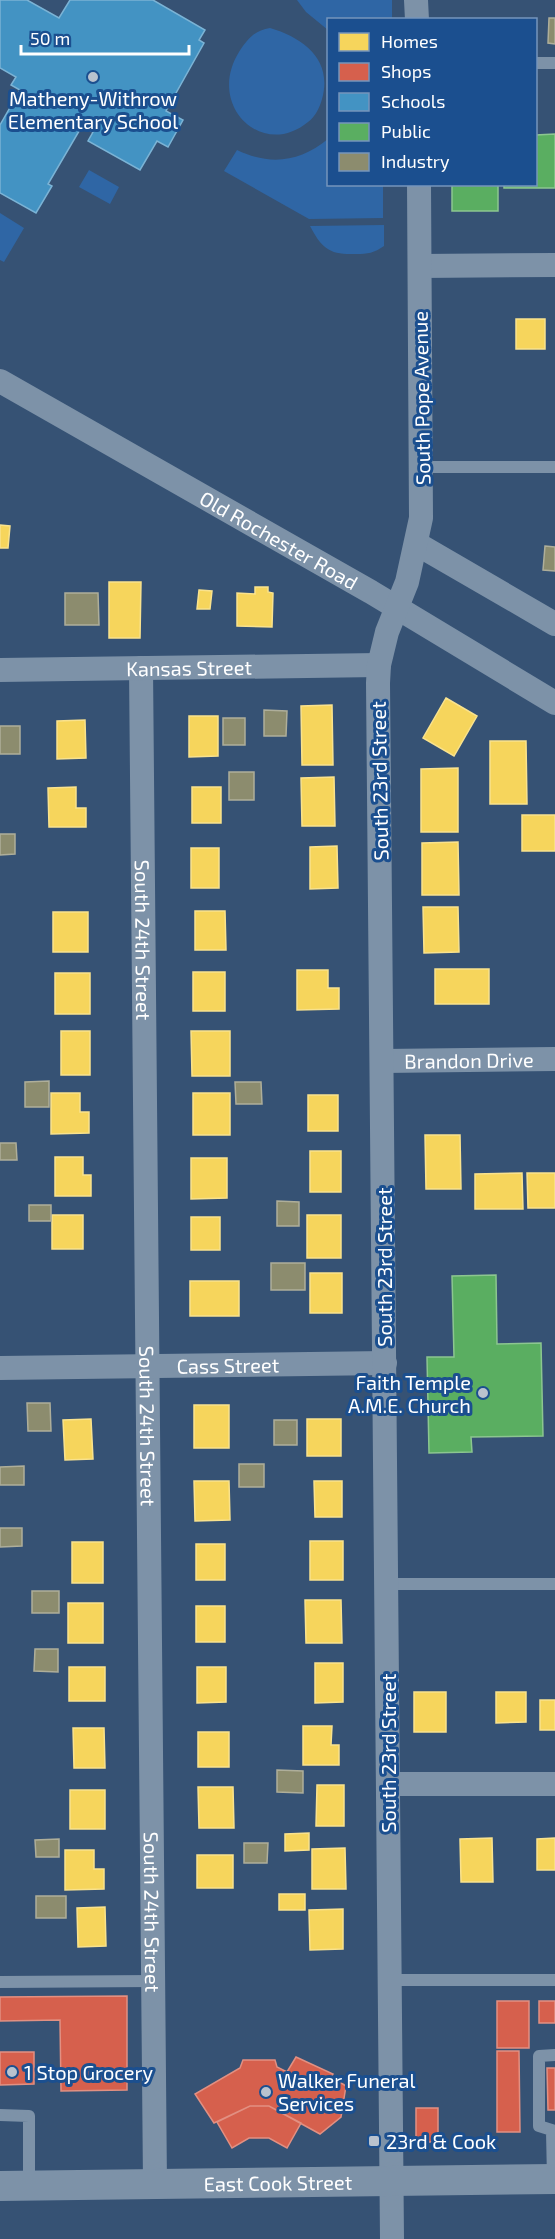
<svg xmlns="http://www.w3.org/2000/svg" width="555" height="2239" viewBox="0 0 555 2239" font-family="'Exo 2',sans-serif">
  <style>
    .green { fill: #2f66a5 }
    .homes { fill: #f6d55c; stroke: #f9e28d; stroke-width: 1.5 }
    .shops { fill: #d6604d; stroke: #e29082; stroke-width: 1.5 }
    .schools { fill: #4393c3; stroke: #7bb3d5; stroke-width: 1.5 }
    .public { fill: #5aae61; stroke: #8cc690; stroke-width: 1.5 }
    .industry { fill: #8c8c6e; stroke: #aeae9a; stroke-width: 1.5 }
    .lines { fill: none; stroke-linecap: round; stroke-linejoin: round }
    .service { stroke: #7d92a8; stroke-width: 12 }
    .minor { stroke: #7d92a8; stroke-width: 24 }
    .tertiary { stroke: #7d92a8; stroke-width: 30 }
    .poi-dot { fill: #b9c2ce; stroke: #1b4f8f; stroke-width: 2 }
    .labels { text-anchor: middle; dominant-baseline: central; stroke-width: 6; stroke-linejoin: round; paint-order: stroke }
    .poi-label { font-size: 20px; fill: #fff; stroke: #1b4f8f; text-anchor: start }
    .street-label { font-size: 20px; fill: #fff; stroke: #1b4f8f }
  </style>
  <rect width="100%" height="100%" fill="#365274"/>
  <path class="green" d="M297,0H392V19L328,20V30L306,12Z
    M270,28C304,38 333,60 322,99C320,107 315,117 308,122C262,160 206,105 239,52C248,38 254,31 270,28Z
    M328,139V184L383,185V218L309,219L224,171L237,150C270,166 300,162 328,139Z
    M89,170L119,187L110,204L79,187Z
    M0,213L24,228L4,262L0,260Z
    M384,225V246C374,253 368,254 356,254C330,255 322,249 310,226Z"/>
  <path class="homes" d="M516,319H545V349H516Z
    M0,525L10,526L8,548H0Z
    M109,582H141L140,638H109Z
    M255,587H268V592L273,593L272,627L237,626V593L255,594Z
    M199,590L212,591L210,609H197Z
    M446,698L477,716L454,756L423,738Z
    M332,705L333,765H302L301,706Z
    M189,716H218V756L189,757Z
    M85,720L86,758L57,759V721Z
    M490,741H526L527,804H490Z
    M458,768V832H421V769Z
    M334,777L335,826H302L301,778Z
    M76,787V808H86V827H49L48,788Z
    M192,787H221V823H192Z
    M522,815H555V851H522Z
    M458,842L459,895H422V843Z
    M337,846L338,888L310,889V847Z
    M191,848H219V888H191Z
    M423,907H458L459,952L424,953Z
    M195,911H225L226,950H195Z
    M53,912H88V952H53Z
    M435,969H489V1004H435Z
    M297,970H328V988H339V1009L297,1010Z
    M193,972H225V1011H193Z
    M55,973H90V1014H55Z
    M61,1031H90V1075H61Z
    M191,1031H230V1076H192Z
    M51,1093H80V1112H89V1133L51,1134Z
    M193,1093H230V1135H193Z
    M308,1095H338V1131H308Z
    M425,1135H460L461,1189H426Z
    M310,1151H341V1192H310Z
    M55,1157H83V1175H91V1196H55Z
    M191,1158H227V1198L191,1199Z
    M522,1173L523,1209H475V1174Z
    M527,1173H555V1208H528Z
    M52,1215H83V1249H52Z
    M307,1215H341V1258H307Z
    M191,1217H220V1250H191Z
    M310,1273H342V1313H310Z
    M190,1281H239V1316H190Z
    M194,1405H229V1448H194Z
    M91,1419L93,1459L65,1460L63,1420Z
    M307,1419H341V1456H307Z
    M194,1481H229L230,1520L195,1521Z
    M314,1481H342V1517H315Z
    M310,1541H343V1580H310Z
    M72,1542H103V1583H72Z
    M196,1544H225V1580H196Z
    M305,1600H341L342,1643H306Z
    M68,1603H103V1643H68Z
    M196,1606H225V1642H196Z
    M315,1663H343V1702L315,1703Z
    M69,1667H105V1701H69Z
    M197,1667H226V1702L197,1703Z
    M414,1692H446V1732H414Z
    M496,1692H526V1722L496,1723Z
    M540,1700H555V1730H540Z
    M303,1726H332L331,1745H339V1765H303Z
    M73,1728H104L105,1768H74Z
    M198,1732H229V1767H198Z
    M317,1785H344V1826H316Z
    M198,1787H233L234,1828H199Z
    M70,1790H105V1829H70Z
    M309,1833V1850L285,1851V1834Z
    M492,1838L493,1882H461L460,1839Z
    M555,1838V1870H537V1839Z
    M345,1848L346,1889H312V1849Z
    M65,1850H94V1869H104V1889L65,1890Z
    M197,1855H233V1888H197Z
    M279,1894H305V1910H279Z
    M105,1907L106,1946L78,1947L77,1908Z
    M343,1909V1949L310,1950L309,1910Z"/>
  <path class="shops" d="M127,1996V2090L61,2091L60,2020L0,2021V1997Z
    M497,2001H529V2048H497Z
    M539,2001H555V2023H539Z
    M497,2051H519L520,2132H497Z
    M0,2052H34V2084L0,2085Z
    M296,2057L333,2074L331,2077L346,2086L341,2117L320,2134L269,2106H250L214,2123L195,2094L240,2068L243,2060H275L277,2067L287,2072Z
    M547,2068H555V2110H548Z
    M250,2106H269L301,2123L287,2148L269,2138H249L232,2148L217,2122Z
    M416,2108H438V2142H416Z"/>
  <path class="schools" d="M0,0H27L59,18L70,0H153L205,30L199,40L204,43L166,111L183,120L168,147L157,141L140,170L88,141L93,132L82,126L48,184L52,186L36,213L0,193V125L20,90L11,85L16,77L0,68Z"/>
  <path class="public" d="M555,134V188H504V184H536V135Z
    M452,184H498V211H452Z
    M496,1275L497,1344L541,1343L543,1436L471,1437L472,1452L429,1453L427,1357H454L452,1276Z"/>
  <path class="industry" d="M549,18H555V44L548,43Z
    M545,546L555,547V571L543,570Z
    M65,593H98L99,625H65Z
    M264,710L287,711L286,736H264Z
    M223,718H245V745H223Z
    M0,726H20V754H0Z
    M229,772H254V800H229Z
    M0,834H15V854L0,855Z
    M49,1081V1107H25V1082Z
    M235,1082H261L262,1104H236Z
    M0,1143H16L17,1160H0Z
    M277,1201L299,1202V1226H277Z
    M29,1205H51V1221H29Z
    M271,1263H305V1290H271Z
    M27,1403H50L51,1431H28Z
    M274,1420H297V1445H274Z
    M239,1464H264V1487H239Z
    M24,1466V1485H0V1467Z
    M0,1528H22V1546L0,1547Z
    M32,1591H59V1613H32Z
    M35,1649H58V1672L34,1671Z
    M277,1770L303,1771V1793L277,1792Z
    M59,1839V1857H36L35,1840Z
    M244,1843H268L267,1863H244Z
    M36,1896H66V1918H36Z"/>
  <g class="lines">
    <path class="service" d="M536,63H555
      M422,467H555
      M387,1584H555
      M390,1980H555
      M0,1982L154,1981
      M555,2055L539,2056V2126L555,2131
      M0,2115L29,2116V2185
      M552,2131L553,2179"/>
    <g class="minor">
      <path d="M416,0L417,20"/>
      <path d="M420,266L555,265"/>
      <path id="s1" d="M0,381L371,592L555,703"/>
      <path d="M417,544L555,624"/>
      <path id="s2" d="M141,668L155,2184"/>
      <path id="s3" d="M0,670L379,665"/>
      <path id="s4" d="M383,1061L555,1059"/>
      <path id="s5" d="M0,1368L385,1363"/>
      <path d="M388,1784H555"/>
      <path d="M392,2239L378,683L379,665L387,632L407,582L421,518L419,184"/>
    </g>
    <path class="tertiary" id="s6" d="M0,2186L555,2179"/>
  </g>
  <g class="poi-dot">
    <circle cx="93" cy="77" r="6"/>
    <circle cx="483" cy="1393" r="6"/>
    <circle cx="12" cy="2072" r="6"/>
    <circle cx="266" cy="2092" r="6"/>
    <rect x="368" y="2135" width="12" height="12" rx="3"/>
  </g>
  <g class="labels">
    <g class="poi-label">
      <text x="93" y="98" text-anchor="middle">Matheny-Withrow<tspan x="93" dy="23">Elementary School</tspan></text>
      <text x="471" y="1382" text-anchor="end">Faith Temple<tspan x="471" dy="23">A.M.E. Church</tspan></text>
      <text x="24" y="2072">1 Stop Grocery</text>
      <text x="278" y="2080">Walker Funeral<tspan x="278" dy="23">Services</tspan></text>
      <text x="386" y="2141">23rd &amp; Cook</text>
    </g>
    <g class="street-label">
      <text transform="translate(421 398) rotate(-91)">South Pope Avenue</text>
      <text stroke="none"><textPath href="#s1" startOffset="321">Old Rochester Road</textPath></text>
      <text stroke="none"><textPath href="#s3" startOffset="189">Kansas Street</textPath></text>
      <text transform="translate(379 781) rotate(-91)">South 23rd Street</text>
      <text stroke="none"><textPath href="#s2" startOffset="272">South 24th Street</textPath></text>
      <text stroke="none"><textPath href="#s4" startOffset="86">Brandon Drive</textPath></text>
      <text transform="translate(384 1267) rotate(-90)">South 23rd Street</text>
      <text stroke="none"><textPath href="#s5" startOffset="228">Cass Street</textPath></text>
      <text stroke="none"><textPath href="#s2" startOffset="758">South 24th Street</textPath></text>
      <text transform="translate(388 1753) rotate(-90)">South 23rd Street</text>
      <text stroke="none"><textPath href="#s2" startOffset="1244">South 24th Street</textPath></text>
      <text stroke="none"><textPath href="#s6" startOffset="278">East Cook Street</textPath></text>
    </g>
  </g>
  <rect x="327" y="18" width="210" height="168" fill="#1b4f8f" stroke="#7695bc" stroke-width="1.5"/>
  <rect x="339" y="33" width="30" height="18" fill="#f6d55c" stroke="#7695bc" stroke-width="1.5"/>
  <text x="381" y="48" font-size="18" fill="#ffffff">Homes</text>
  <rect x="339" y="63" width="30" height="18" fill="#d6604d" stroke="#7695bc" stroke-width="1.5"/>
  <text x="381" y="78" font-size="18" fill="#ffffff">Shops</text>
  <rect x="339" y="93" width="30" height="18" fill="#4393c3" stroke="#7695bc" stroke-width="1.5"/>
  <text x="381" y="108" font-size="18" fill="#ffffff">Schools</text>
  <rect x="339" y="123" width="30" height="18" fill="#5aae61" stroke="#7695bc" stroke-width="1.5"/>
  <text x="381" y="138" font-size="18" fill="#ffffff">Public</text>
  <rect x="339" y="153" width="30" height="18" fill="#8c8c6e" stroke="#7695bc" stroke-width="1.5"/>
  <text x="381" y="168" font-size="18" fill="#ffffff">Industry</text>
  <path d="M21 45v9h168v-9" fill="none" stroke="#ffffff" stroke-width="3"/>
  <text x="30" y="45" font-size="18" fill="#ffffff" stroke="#1b4f8f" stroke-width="4.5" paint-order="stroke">50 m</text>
</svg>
